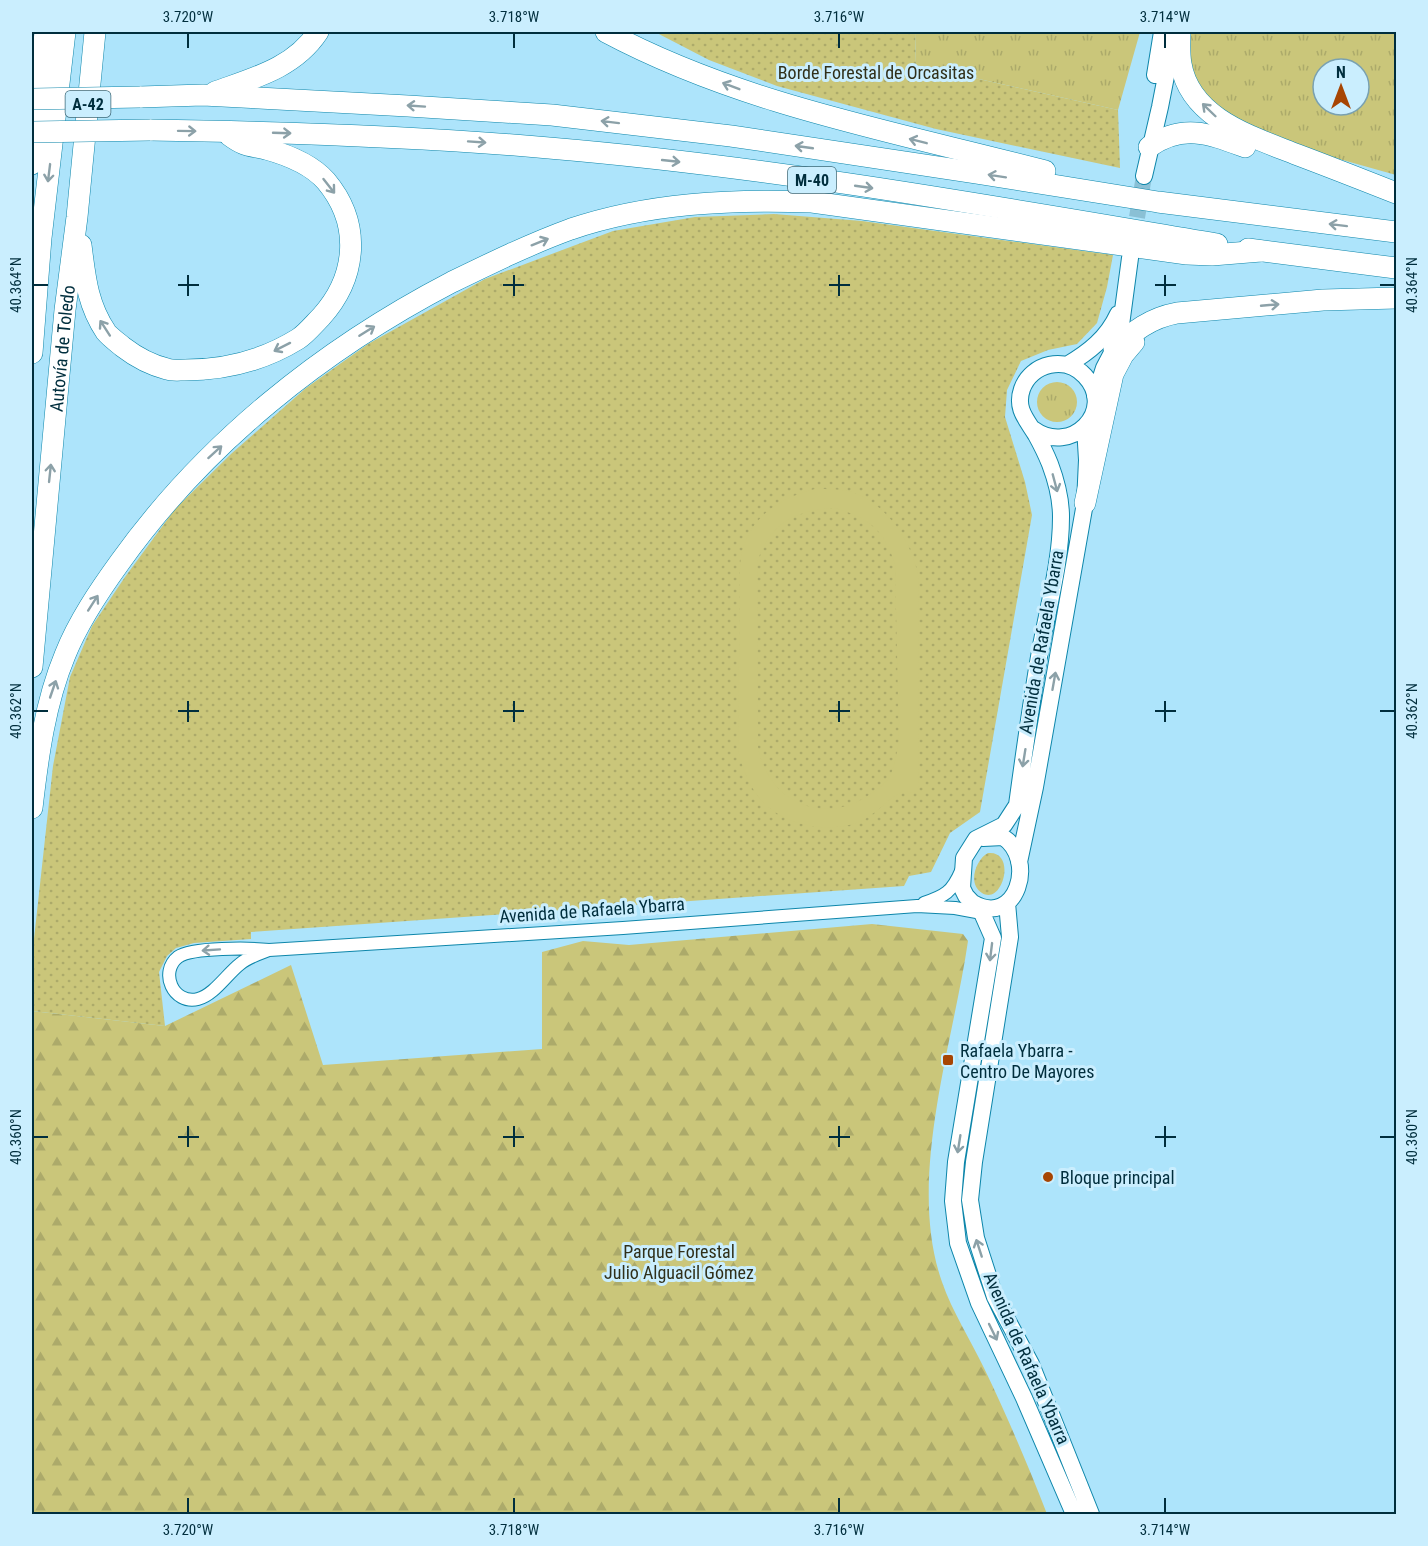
<svg xmlns="http://www.w3.org/2000/svg" width="1428" height="1546" viewBox="0 0 1428 1546" font-family="'Roboto Condensed',sans-serif">
  <style>
    .grass { fill: url(#grass-tufts); fill-rule: evenodd }
    .forest { fill: url(#forest-firs) }
    .park { fill: url(#park-dots) }
    .pitch { fill: #cac67a; fill-rule: evenodd }
    .lines { fill: none; stroke-linecap: round; stroke-linejoin: round }
    .secondary-tunnel { stroke: #8ac0d5; stroke-width: 16; stroke-dasharray: 16 8; stroke-linecap: butt }
    .street-casing { stroke: #0d86aa; stroke-width: 14 }
    .secondary-casing { stroke: #0d86aa; stroke-width: 18 }
    .highway-casing { stroke: #0d86aa; stroke-width: 22 }
    .street { stroke: #fff; stroke-width: 12 }
    .secondary { stroke: #fff; stroke-width: 16 }
    .highway { stroke: #fff; stroke-width: 21 }
    .highway-bridge-casing { stroke: #0d86aa; stroke-width: 22; stroke-linecap: butt }
    .highway-bridge { stroke: #fff; stroke-width: 21 }
    .oneway { stroke: #8ca1a8 }
    .ticks { fill: none; stroke: #002e3d; stroke-width: 2 }
    .poi-dot { fill: #a74503; stroke: #caeefe; stroke-width: 2 }
    .labels { text-anchor: middle; dominant-baseline: central; stroke-width: 6; stroke-linejoin: round; paint-order: stroke }
    .shield { fill: #caeefe; stroke: #3d6877; stroke-width: 1.5 }
    .shield-label { font-size: 16px; font-weight: bold; fill: #002e3d }
    .park-label { font-size: 18px; fill: #302f19; stroke: #caeefe }
    .street-label { font-size: 18px; fill: #002e3d; stroke: #caeefe }
    .poi-label { font-size: 18px; fill: #002e3d; stroke: #caeefe; text-anchor: start }
    .neatline { fill: none; stroke: #002e3d; stroke-width: 2 }
    .ticks-label { font-size: 15px; text-anchor: middle; fill: #002e3d }
  </style>
  <defs>
    <pattern id="grass-tufts" width="24" height="20" patternUnits="userSpaceOnUse" patternTransform="scale(1.5)"><rect width="24" height="20" fill="#cac67a"/><path d="M3 7l-1-3M5 7V3M7 7l1-3M15 17l-1-3M17 17v-4M19 17l1-3" fill="none" stroke="#acaa6a"/></pattern>
    <pattern id="forest-firs" width="22" height="20" patternUnits="userSpaceOnUse" patternTransform="scale(1.5)"><rect width="22" height="20" fill="#cac67a"/><path d="M5 1l3.5 6h-7zM16 11l3.5 6h-7z" fill="#acaa6a"/></pattern>
    <pattern id="park-dots" width="8" height="8" patternUnits="userSpaceOnUse" patternTransform="scale(1.5)"><rect width="8" height="8" fill="#cac67a"/><path d="M2 2h.1M6 6h.1" fill="none" stroke="#acaa6a" stroke-width="1.8" stroke-linecap="round"/></pattern>
  </defs>
  <rect width="100%" height="100%" fill="#ade4fb"/>
  <path class="grass" d="M915,32H1140L1118,110L916,65Z
    M1187,32H1396V175L1307,150L1230,118L1212,105L1192,78ZM1323,69H1359V105H1323Z
    M1037 402a20 20 0 1 1 40 0a20 20 0 1 1-40 0Z"/>
  <path class="forest" d="M872,924L963,934L968,941C953,1045 906,1180 942,1282C952,1311 971,1341 984,1368C1007,1416 1028,1465 1047,1514H32V1011L165,1026L291,965L323,1065L542,1049V952L583,941L629,945Z"/>
  <path class="park" d="M655,32H915L916,65L1118,110L1120,168L936,129L777,86L709,60Z
    M774,214L862,221L1113,255L1107,287L1097,323L1077,344L1048,350L1021,361L1007,390L1005,417L1025,482L1032,515L980,812L950,833L931,872L909,876L904,886L251,932V939L194,943L176,948L167,956L159,972L165,1026L32,1011V957L53,766L70,677L92,626L125,577L175,509L232,453L306,388L368,344L485,279L613,231L695,217Z
    M988,853C1017,850 1003,906 982,893C967,884 976,859 988,853Z"/>
  <path class="pitch" d="M815,489C826,489 838,489 848,491C884,500 912,541 918,575L919,793C913,793 905,792 900,793C890,797 873,817 859,822C830,833 791,827 767,806C751,792 743,770 738,750L740,569C741,524 774,499 815,489ZM835,508C870,518 884,530 895,564L899,740C897,752 895,765 890,776C885,785 874,792 866,797C819,826 767,799 758,747L757,563C769,523 796,510 835,508Z"/>
  <g class="lines">
    <path class="secondary-tunnel" d="M1133,241L1144,176"/>
    <g class="street-casing">
      <path id="street" d="M924,903C945,896 952,892 961,871
        M269,950C259,954 248,957 240,964C227,974 214,995 198,999C173,1005 159,972 178,957C192,947 251,948 269,950L623,928L917,906L955,908L982,913"/>
    </g>
    <g class="secondary-casing">
      <path id="secondary" d="M1155,75L1162,32
        M1144,176L1160,107L1174,35
        M1067,365C1089,352 1107,338 1118,314
        M1095,396L1104,368L1114,349L1121,325L1130,258
        M1033,429C1071,457 1117,410 1085,376C1066,355 1031,363 1022,389C1015,409 1027,420 1036,435C1041,444 1046,454 1050,464C1056,480 1061,499 1061,517C1061,562 1048,607 1040,651C1031,702 1024,754 1017,805L1004,825L976,839L964,858L962,888L966,896L982,913L993,938L956,1162L953,1201L958,1243L979,1303L1024,1398L1074,1514
        M1019,862L1035,787L1085,503L1087,460L1085,427
        M973,903C1017,928 1037,859 1003,837L983,838
        M1007,903L1010,937L974,1162L970,1200L976,1238L995,1297L1031,1364L1091,1514"/>
    </g>
    <g class="highway-casing">
      <g id="highway">
        <path d="M606,32C743,105 896,132 1045,171"/>
        <path d="M1180,32C1180,42 1179,53 1181,64C1190,119 1253,137 1298,155C1330,167 1363,180 1396,193"/>
        <path d="M215,92C254,78 294,68 318,32"/>
        <path d="M140,97L203,95L408,106L552,115L731,136L977,173L1158,202L1396,232"/>
        <path d="M150,130C283,132 417,136 549,148C774,167 996,207 1217,244"/>
        <path d="M1149,147C1183,123 1210,134 1245,147"/>
        <path d="M32,164L45,32"/>
        <path d="M81,245C85,276 87,304 106,332C110,337 117,342 123,347C136,357 151,365 167,369C172,371 179,370 185,370C224,370 264,360 298,339C306,334 314,324 321,317C357,277 362,224 326,181C311,164 288,155 266,149C249,145 245,147 229,135"/>
        <path d="M1248,249L1396,268"/>
        <path d="M1114,349C1134,331 1150,318 1177,313L1323,300L1396,298"/>
        <path d="M32,353L41,238L65,32"/>
        <path d="M1085,503L1113,374L1123,355L1134,342"/>
        <path id="s1" d="M32,667L65,310L77,217L95,32"/>
        <path d="M32,808C38,756 45,703 65,655C78,622 99,591 120,562C205,443 323,349 452,282C491,263 530,244 571,229C648,203 731,199 812,202L1187,254L1212,255L1261,251"/>
      </g>
    </g>
    <use href="#street" class="street"/>
    <use href="#secondary" class="secondary"/>
    <use href="#highway" class="highway"/>
    <g class="highway-bridge-casing">
      <path id="highway-bridge" d="M32,99L140,97
        M32,132L150,130"/>
    </g>
    <use href="#highway-bridge" class="highway-bridge"/>
  </g>
  <defs><path id="oneway-shaft" d="M-6 0H5M1.5-3L5.5 0L1.5 3" fill="none" stroke-width="1.6" stroke-linecap="round" stroke-linejoin="round" transform="scale(1.5)"/></defs>
  <g class="oneway">
    <use href="#oneway-shaft" transform="translate(731 86) rotate(-159)"/>
    <use href="#oneway-shaft" transform="translate(416 106) rotate(-176)"/>
    <use href="#oneway-shaft" transform="translate(1209 110) rotate(-136)"/>
    <use href="#oneway-shaft" transform="translate(610 122) rotate(-173)"/>
    <use href="#oneway-shaft" transform="translate(187 131) rotate(1)"/>
    <use href="#oneway-shaft" transform="translate(282 133) rotate(2)"/>
    <use href="#oneway-shaft" transform="translate(918 141) rotate(-166)"/>
    <use href="#oneway-shaft" transform="translate(477 142) rotate(4)"/>
    <use href="#oneway-shaft" transform="translate(804 147) rotate(-172)"/>
    <use href="#oneway-shaft" transform="translate(671 161) rotate(6)"/>
    <use href="#oneway-shaft" transform="translate(49 173) rotate(97)"/>
    <use href="#oneway-shaft" transform="translate(997 176) rotate(-171)"/>
    <use href="#oneway-shaft" transform="translate(329 186) rotate(52)"/>
    <use href="#oneway-shaft" transform="translate(864 187) rotate(8)"/>
    <use href="#oneway-shaft" transform="translate(1338 225) rotate(-173)"/>
    <use href="#oneway-shaft" transform="translate(540 242) rotate(-22)"/>
    <use href="#oneway-shaft" transform="translate(1270 305) rotate(-5)"/>
    <use href="#oneway-shaft" transform="translate(105 328) rotate(-123)"/>
    <use href="#oneway-shaft" transform="translate(367 331) rotate(-32)"/>
    <use href="#oneway-shaft" transform="translate(282 347) rotate(153)"/>
    <use href="#oneway-shaft" transform="translate(215 452) rotate(-42)"/>
    <use href="#oneway-shaft" transform="translate(50 473) rotate(-84)"/>
    <use href="#oneway-shaft" transform="translate(1055 483) rotate(75)"/>
    <use href="#oneway-shaft" transform="translate(93 603) rotate(-57)"/>
    <use href="#oneway-shaft" transform="translate(1054 681) rotate(-80)"/>
    <use href="#oneway-shaft" transform="translate(53 689) rotate(-71)"/>
    <use href="#oneway-shaft" transform="translate(1024 758) rotate(99)"/>
    <use href="#oneway-shaft" transform="translate(211 950) rotate(176)"/>
    <use href="#oneway-shaft" transform="translate(991 952) rotate(97)"/>
    <use href="#oneway-shaft" transform="translate(959 1144) rotate(99)"/>
    <use href="#oneway-shaft" transform="translate(979 1248) rotate(-108)"/>
    <use href="#oneway-shaft" transform="translate(993 1332) rotate(64)"/>
  </g>
  <path class="ticks" d="M188,33V48M514,33V48M839,33V48M1165,33V48M188,275V296M514,275V296M839,275V296M1165,275V296M33,285H48M178,285H199M503,285H524M829,285H850M1155,285H1176M1380,285H1395M188,701V722M514,701V722M839,701V722M1165,701V722M33,711H48M178,711H199M503,711H524M829,711H850M1155,711H1176M1380,711H1395M188,1126V1147M514,1126V1147M839,1126V1147M1165,1126V1147M33,1137H48M178,1137H199M503,1137H524M829,1137H850M1155,1137H1176M1380,1137H1395M188,1498V1513M514,1498V1513M839,1498V1513M1165,1498V1513"/>
  <g class="poi-dot">
    <rect x="942" y="1054" width="12" height="12" rx="3"/>
    <circle cx="1048" cy="1177" r="6"/>
  </g>
  <g class="labels">
    <g class="shield">
      <rect x="65.5" y="91" width="45" height="26" rx="4.5"/>
      <rect x="788" y="167" width="48" height="26" rx="4.5"/>
    </g>
    <g class="shield-label">
      <text x="88" y="104">A-42</text>
      <text x="812" y="180">M-40</text>
    </g>
    <g class="park-label">
      <text x="876" y="72">Borde Forestal de Orcasitas</text>
      <text x="679" y="1251">Parque Forestal<tspan x="679" dy="21">Julio Alguacil Gómez</tspan></text>
    </g>
    <g class="street-label">
      <text stroke="none"><textPath href="#s1" startOffset="320">Autovía de Toledo</textPath></text>
      <text transform="translate(1041 642) rotate(-80)">Avenida de Rafaela Ybarra</text>
      <text transform="translate(592 910) rotate(-4)">Avenida de Rafaela Ybarra</text>
      <text transform="translate(1027 1358) rotate(66)">Avenida de Rafaela Ybarra</text>
    </g>
    <g class="poi-label">
      <text x="960" y="1050">Rafaela Ybarra -<tspan x="960" dy="21">Centro De Mayores</tspan></text>
      <text x="1060" y="1177">Bloque principal</text>
    </g>
  </g>
  <rect width="1428" height="1546" fill="none" stroke="#caeefe" stroke-width="66"/>
  <g transform="translate(1341 87)"><circle r="28" fill="#caeefe" stroke="#79a1b1" stroke-width="1.5"/>
  <path d="M0-4.5L10 22L0 15L-10 22Z" fill="#a74503"/>
  <text y="-9" font-size="16" font-weight="bold" text-anchor="middle" fill="#002e3d">N</text>
  </g>
  <rect x="33" y="33" width="1362" height="1480" class="neatline"/>
  <g class="ticks-label">
    <text x="188" y="22">3.720°W</text>
    <text x="514" y="22">3.718°W</text>
    <text x="839" y="22">3.716°W</text>
    <text x="1165" y="22">3.714°W</text>
    <text transform="translate(16 285) rotate(-90)" y="5">40.364°N</text>
    <text transform="translate(1412 285) rotate(-90)" y="5">40.364°N</text>
    <text transform="translate(16 711) rotate(-90)" y="5">40.362°N</text>
    <text transform="translate(1412 711) rotate(-90)" y="5">40.362°N</text>
    <text transform="translate(16 1137) rotate(-90)" y="5">40.360°N</text>
    <text transform="translate(1412 1137) rotate(-90)" y="5">40.360°N</text>
    <text x="188" y="1535">3.720°W</text>
    <text x="514" y="1535">3.718°W</text>
    <text x="839" y="1535">3.716°W</text>
    <text x="1165" y="1535">3.714°W</text>
  </g>
</svg>
